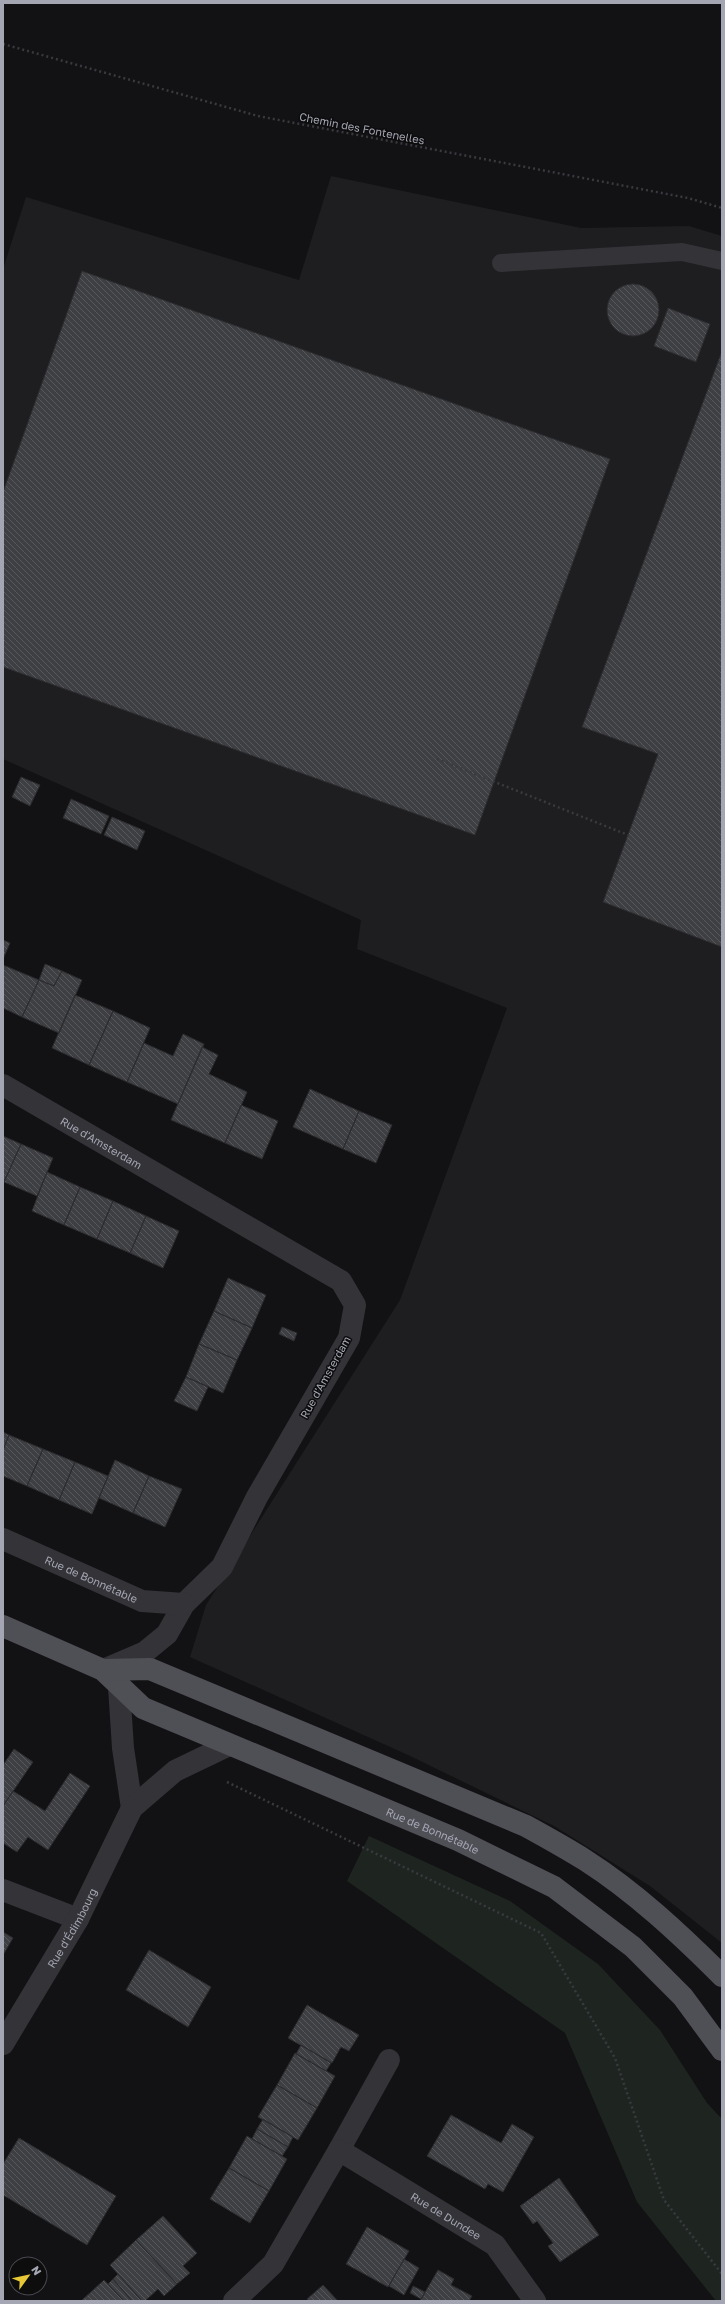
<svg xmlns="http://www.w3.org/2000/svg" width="725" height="2304" viewBox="0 0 725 2304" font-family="'Golos Text',sans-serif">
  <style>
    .built { fill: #1e1e20 }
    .green { fill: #1e2520 }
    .building { fill: url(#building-back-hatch); stroke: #2c2c2f }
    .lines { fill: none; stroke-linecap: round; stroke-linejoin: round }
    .path { stroke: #393a3f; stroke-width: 2.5; stroke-dasharray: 2 3; stroke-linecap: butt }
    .service { stroke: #333338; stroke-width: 18 }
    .minor { stroke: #333338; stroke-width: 22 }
    .primary { stroke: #4f4f56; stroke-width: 22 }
    .labels { text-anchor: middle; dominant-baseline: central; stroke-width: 3; stroke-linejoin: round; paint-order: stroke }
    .street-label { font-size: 11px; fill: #a4a6b3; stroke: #0d0d0e }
  </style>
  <defs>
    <pattern id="building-back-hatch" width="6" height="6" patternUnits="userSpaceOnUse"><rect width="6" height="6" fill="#3e3f43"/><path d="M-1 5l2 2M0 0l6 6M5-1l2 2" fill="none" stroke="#57585c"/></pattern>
  </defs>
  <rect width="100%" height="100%" fill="#121113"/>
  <path class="built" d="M331,176L581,228L689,226L722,236V1943L650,1886L554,1826L408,1755L190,1657L206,1605L400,1300L507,1008L357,949L361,920L3,759V269L26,197L299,280Z"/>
  <path class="green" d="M369,1836L510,1901L598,1964L660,2030L707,2103L722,2119V2301H716L637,2202L565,2033L347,1881Z"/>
  <path class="building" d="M82,271L610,459L475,835L3,667V492Z
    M607 310a26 26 0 1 1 52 0a26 26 0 1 1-52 0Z
    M668,308L710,324L696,362L654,346Z
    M722,351V947L603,902L658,754L582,727Z
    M21,777L40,785L30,806L12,797Z
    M71,799L109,816L101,834L63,818Z
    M112,817L145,831L137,850L104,835Z
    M3,940L10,943L3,959Z
    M45,964L62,971L54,986L39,980Z
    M3,965L39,980L22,1017L3,1008Z
    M62,971L82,980L59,1033L22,1017L39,980L54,986Z
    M75,995L113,1011L89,1065L52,1048Z
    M113,1011L150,1028L127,1082L89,1065Z
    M183,1034L204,1044L178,1104L127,1082L144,1043L173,1056Z
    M202,1047L218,1055L209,1074L247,1092L225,1143L171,1120Z
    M310,1089L359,1111L343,1149L293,1127Z
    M241,1105L278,1121L262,1159L225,1143Z
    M359,1111L392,1125L376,1163L343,1149Z
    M3,1136L21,1144L4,1182L3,1181Z
    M21,1144L53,1158L37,1196L4,1182Z
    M47,1172L80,1187L64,1225L32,1211Z
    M80,1187L113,1201L97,1239L64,1225Z
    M113,1201L146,1216L130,1253L97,1239Z
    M146,1216L179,1231L163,1268L130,1253Z
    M228,1278L266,1295L252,1328L214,1311Z
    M214,1311L252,1328L237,1360L199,1344Z
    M282,1327L297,1333L294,1341L279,1334Z
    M199,1344L237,1360L223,1393L186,1377Z
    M186,1377L208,1387L197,1411L174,1401Z
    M3,1432L9,1435L3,1450Z
    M9,1435L43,1449L27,1486L3,1476V1450Z
    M43,1449L75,1462L59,1500L27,1486Z
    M115,1460L149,1476L133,1513L99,1498Z
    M75,1462L108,1476L92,1514L59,1500Z
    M149,1476L182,1489L165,1527L133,1513Z
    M14,1749L33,1762L3,1806V1765Z
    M70,1773L90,1786L48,1850L28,1837L17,1852L3,1843V1806L13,1791L45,1811Z
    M3,1932L13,1938L3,1955Z
    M149,1950L211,1987L188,2027L126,1990Z
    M307,2005L359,2035L349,2051L341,2047L332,2063L288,2038Z
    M301,2045L331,2063L326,2071L296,2054Z
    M295,2053L335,2076L317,2108L277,2085Z
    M277,2085L317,2108L298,2140L258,2117Z
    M451,2115L501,2143L512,2124L534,2137L503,2192L488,2184L485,2189L427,2156Z
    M263,2119L293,2137L288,2147L257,2129Z
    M257,2129L288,2147L282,2156L252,2139Z
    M247,2136L287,2159L269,2191L229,2168Z
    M19,2138L116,2196L87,2245L3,2195V2164Z
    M229,2168L269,2191L250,2223L210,2199Z
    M559,2178L599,2235L560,2262L548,2246L553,2243L537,2221L533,2224L520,2206Z
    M163,2216L197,2253L183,2266L190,2273L177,2284L136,2240Z
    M367,2227L409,2251L388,2287L346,2264Z
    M136,2240L177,2284L164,2296L158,2289L145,2301H142L110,2265Z
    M404,2259L419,2268L404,2295L389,2286Z
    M438,2270L454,2279L451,2285L472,2296L469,2301H420Z
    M118,2274L141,2300V2301H132L113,2279Z
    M113,2279L132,2301H124L108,2284Z
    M104,2280L124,2301H81Z
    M323,2285L338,2301H309L307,2299Z
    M413,2286L425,2292L421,2299L410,2293Z"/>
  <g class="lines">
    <path class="path" d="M3,44L258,116L688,198L722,208
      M437,759L628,835
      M227,1782L541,1933L615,2058L664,2200L722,2274"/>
    <path class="service" d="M501,263L682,252L722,261"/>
    <g class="minor">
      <path id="s1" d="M3,1085L341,1281L355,1305L349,1338L257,1497L222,1567L184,1604L167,1634L145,1652L103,1670"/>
      <path id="s2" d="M3,1539L142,1601L184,1604"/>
      <path d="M119,1687L123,1748L132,1808"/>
      <path d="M3,1890L78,1919"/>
      <path id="s3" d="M3,2044L78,1919L132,1808L175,1771L229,1745"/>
      <path d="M339,2150L389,2060"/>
      <path id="s4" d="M234,2301L273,2264L339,2150L495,2245L535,2301"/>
    </g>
    <g class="primary">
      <path id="s5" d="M3,1626L103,1670L143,1708L458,1840L554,1887L633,1947L683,1997L722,2050"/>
      <path d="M103,1670L150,1669L526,1826C546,1837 566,1848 585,1860C635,1892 680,1934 722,1976"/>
    </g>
  </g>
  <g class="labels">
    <g class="street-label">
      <text transform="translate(362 128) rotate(11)">Chemin des Fontenelles</text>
      <text stroke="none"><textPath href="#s1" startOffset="114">Rue d'Amsterdam</textPath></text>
      <text transform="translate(325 1377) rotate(-61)">Rue d'Amsterdam</text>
      <text stroke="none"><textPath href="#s2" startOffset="97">Rue de Bonnétable</textPath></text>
      <text stroke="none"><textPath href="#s5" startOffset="479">Rue de Bonnétable</textPath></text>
      <text stroke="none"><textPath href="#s3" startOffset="135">Rue d'Édimbourg</textPath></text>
      <text stroke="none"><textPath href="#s4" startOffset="311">Rue de Dundee</textPath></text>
    </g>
  </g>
  <rect width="725" height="2304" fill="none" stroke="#a4a6b3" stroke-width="8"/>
  <g transform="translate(28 2276) rotate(57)"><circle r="19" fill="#0d0d0e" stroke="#494a50"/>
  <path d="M0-3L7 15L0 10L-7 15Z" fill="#e7c735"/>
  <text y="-6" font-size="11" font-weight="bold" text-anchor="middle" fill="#a4a6b3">N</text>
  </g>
</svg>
